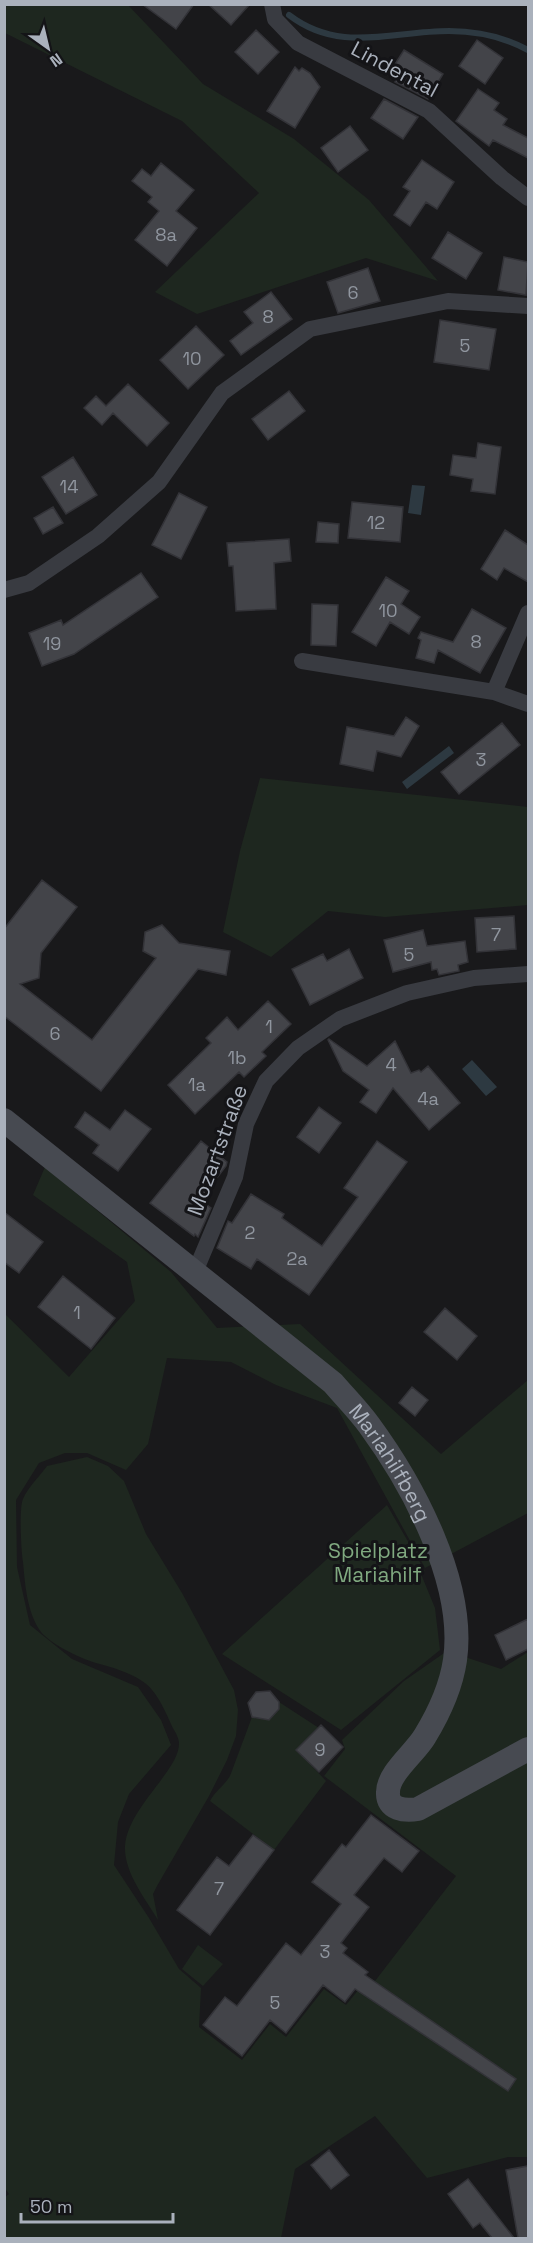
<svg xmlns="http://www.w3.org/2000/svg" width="533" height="2243" viewBox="0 0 533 2243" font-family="'Space Grotesk',sans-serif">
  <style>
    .green { fill: #1e271f }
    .water { fill: #2d3941 }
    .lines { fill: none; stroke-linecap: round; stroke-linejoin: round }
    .stream { stroke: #2d3941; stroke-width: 6 }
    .building { fill: #434449; stroke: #333338; stroke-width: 1.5 }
    .street { stroke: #393b41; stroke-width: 16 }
    .secondary { stroke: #474a51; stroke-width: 24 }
    .labels { text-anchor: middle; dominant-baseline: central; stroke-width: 6; stroke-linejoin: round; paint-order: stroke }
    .number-label { font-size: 18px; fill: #90969f }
    .street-label { font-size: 21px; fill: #aab1bc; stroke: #141417 }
    .park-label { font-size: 21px; fill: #80a980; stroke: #141417 }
  </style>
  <rect width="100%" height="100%" fill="#19191b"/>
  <path class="green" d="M4,5H128L203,84L294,139L369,200L438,281L366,258L197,314L155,292L259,193L182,121L5,33Z
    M260,778L528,807V905L385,917L328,911L271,957L223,932L240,851Z
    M45,1167L171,1272L217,1328L300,1324L441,1454L528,1380V1513L425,1568L337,1408L276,1385L231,1362L167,1358L148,1444L126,1470L87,1453H65L39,1463L16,1500L17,1567L30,1625L72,1659L138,1687L161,1720L171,1745L129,1794L118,1822L114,1865L149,1918L179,1969L201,1988L199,2027L242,2060L270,2024L286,2037L324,1989L346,2005L369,1977L375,1981L456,1876L324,1776L345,1749L342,1740L404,1681L447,1651L501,1669L528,1652V2157H508L427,2178L375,2116L295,2169L281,2238H5V2197L9,2194L4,2187V1313L69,1377L135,1301L127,1262L33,1195Z
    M87,1457L108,1466L124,1481L146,1534L182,1593L234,1690L238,1710L236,1736L227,1760L209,1796L157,1886L153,1894L158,1920C145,1898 124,1873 125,1846C128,1807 180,1770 179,1743C179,1739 176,1733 174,1730C166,1714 158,1691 142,1681C129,1672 111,1667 96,1663C80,1658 52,1645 41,1632C27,1613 25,1584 23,1562C21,1551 19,1507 23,1499C28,1487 40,1476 47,1466Z
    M387,1505L425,1571L421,1574L435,1608L440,1650L341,1730L222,1654Z
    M279,1702L319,1728L297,1750L326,1781L274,1850L210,1801C215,1791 224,1786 230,1776L252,1717L269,1720L279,1709Z
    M198,1945L223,1964L203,1986L182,1969Z"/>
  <path class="water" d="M412,485L425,486L421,515L408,513Z
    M449,746L454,753L407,789L402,782Z
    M472,1060L497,1087L486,1096L462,1069Z"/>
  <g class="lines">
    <path class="stream" d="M289,15C340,54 391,31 449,31C476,31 504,37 528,50"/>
  </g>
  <path class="building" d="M142,4H194L176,29Z
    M208,4H250L231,25Z
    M256,30L279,52L258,74L235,52Z
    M477,40L503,58L485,84L459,66Z
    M404,50L443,74L428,99L395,82L396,80L388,75Z
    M295,67L299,71L302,68L310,73L320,87L295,128L267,111Z
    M478,89L499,103L494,110L507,119L503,125L528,138V158L493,140L489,146L456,121Z
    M384,99L418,117L403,139L371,118Z
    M350,126L368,150L338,172L321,148Z
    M422,160L454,182L437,209L426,202L410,226L394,215L410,191L403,187Z
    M161,163L194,190L176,211L197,228L167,266L135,240L159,211L148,202L152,197L132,181L142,169L151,176Z
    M448,232L482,253L466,279L432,258Z
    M504,257L528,262L526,295L498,290Z
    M368,268L380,301L338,313L327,282Z
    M271,292L292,319L241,355L230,341L253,323L244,312Z
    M440,320L496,329L489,370L434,362Z
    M196,326L224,355L188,389L160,360Z
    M128,384L169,423L147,446L113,413L102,425L84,408L96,396L106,406Z
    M289,391L305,411L268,440L252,419Z
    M478,443L501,447L495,494L471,491L473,479L450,475L453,455L476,458Z
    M73,457L97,495L66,514L42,477Z
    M179,493L207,507L181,559L152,545Z
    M352,502L403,507L400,542L348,538Z
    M53,507L63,523L43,534L34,518Z
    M318,522L339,524L338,543L316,542Z
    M505,530L528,545V582L504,568L497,580L481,569Z
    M289,539L291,561L274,563L276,609L236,611L233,566H229L227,543Z
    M141,573L158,597L74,654L42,666L29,633L61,620L63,625Z
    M386,577L409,591L401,604L420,617L409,634L390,622L376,646L352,632Z
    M312,604L338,605L336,646L311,645Z
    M472,609L506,628L480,673L438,650L434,663L416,658L421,640L418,638L421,632L453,642Z
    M406,717L419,726L401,757L377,751L373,771L340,764L347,727L394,736Z
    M502,723L520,745L459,794L441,772Z
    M42,880L77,907L41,953L39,978L20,984L92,1040L156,958L143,951L145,932L162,925L179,943L230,951L226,975L198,969L101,1091L4,1016V929Z
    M514,916L516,949L477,952L475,918Z
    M423,930L427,946L465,941L468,962L458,965L459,971L439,975L437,969L432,970L431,962L393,972L384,940Z
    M349,949L363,978L310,1005L292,969L323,954L327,961Z
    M268,1001L291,1024L262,1052L266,1056L244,1077L239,1072L195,1114L168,1085L211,1043L206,1038L227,1017L238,1030Z
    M329,1039L367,1066L395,1041L411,1073L419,1070L421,1072L428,1066L460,1103L429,1130L393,1088L376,1113L360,1102L369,1090L343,1071L328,1040Z
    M319,1107L341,1123L319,1153L297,1137Z
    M125,1110L151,1129L118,1171L93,1153L99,1145L75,1127L85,1112L110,1130Z
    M201,1141L227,1162L226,1166L200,1200L211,1208L198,1237L195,1234L194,1236L150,1203Z
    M377,1141L407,1162L309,1295L257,1259L251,1269L217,1248L228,1221L232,1223L251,1194L284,1214L282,1218L322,1246L358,1197L344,1188Z
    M4,1212L43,1242L19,1273L4,1262Z
    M63,1276L115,1318L91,1349L38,1307Z
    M445,1308L477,1336L457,1360L424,1332Z
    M412,1387L428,1400L415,1416L399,1403Z
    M528,1619V1649L506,1660L495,1635Z
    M270,1691L279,1702V1709L269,1720L252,1717L248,1703L256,1692Z
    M321,1725L343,1747L319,1772L296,1750Z
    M371,1815L419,1851L402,1872L384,1858L354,1895L369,1907L341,1943L347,1948L343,1953L368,1972L365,1975L516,2079L508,2091L355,1989L345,2002L323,1985L286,2033L270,2020L242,2056L203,2025L225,1997L237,2006L286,1943L301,1955L341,1904L312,1882L342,1844L346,1847Z
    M253,1835L274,1850L210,1935L177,1910L217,1857L229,1866Z
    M329,2150L349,2175L331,2189L311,2165Z
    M528,2166V2238H518L506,2170Z
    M468,2179L514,2238H492L480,2223L473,2228L448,2194Z"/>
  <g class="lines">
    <path class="street" d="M272,4L275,19L298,43L429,111L502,178L528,198
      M4,590L29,583L98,536L159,482L222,393L310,329L448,301L528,306
      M528,613L494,692L528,704
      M302,661L494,692
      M195,1272L235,1177L246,1124L266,1081L298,1048L340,1019L407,993L474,978L528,974"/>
    <path class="secondary" id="s1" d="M4,1120L333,1383C345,1397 358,1410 369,1425C413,1485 466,1583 455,1660C451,1687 439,1713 425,1736C416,1752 388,1773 388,1792C387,1810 405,1811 418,1809L528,1749"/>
  </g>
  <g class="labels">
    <g class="number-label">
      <text x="166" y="234">8a</text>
      <text x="353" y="292">6</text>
      <text x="268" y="316">8</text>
      <text x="465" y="345">5</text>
      <text x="192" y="358">10</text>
      <text x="69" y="486">14</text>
      <text x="376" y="522">12</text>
      <text x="388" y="610">10</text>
      <text x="476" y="641">8</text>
      <text x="52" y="643">19</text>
      <text x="481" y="759">3</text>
      <text x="496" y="934">7</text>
      <text x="409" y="954">5</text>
      <text x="269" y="1026">1</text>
      <text x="55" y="1033">6</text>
      <text x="237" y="1057">1b</text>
      <text x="391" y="1064">4</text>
      <text x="197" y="1084">1a</text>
      <text x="428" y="1098">4a</text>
      <text x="250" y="1232">2</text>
      <text x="297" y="1258">2a</text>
      <text x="77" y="1312">1</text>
      <text x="320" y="1749">9</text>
      <text x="219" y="1888">7</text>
      <text x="325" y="1951">3</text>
      <text x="275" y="2002">5</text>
    </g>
    <g class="street-label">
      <text transform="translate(395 69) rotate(28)">Lindental</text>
      <text transform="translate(217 1150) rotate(-70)">Mozartstraße</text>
      <text stroke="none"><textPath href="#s1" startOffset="520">Mariahilfberg</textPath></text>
    </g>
    <g class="park-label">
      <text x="378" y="1550">Spielplatz<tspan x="378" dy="24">Mariahilf</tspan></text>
    </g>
  </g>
  <rect width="533" height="2243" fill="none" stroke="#aab1bc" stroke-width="12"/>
  <g transform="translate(48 48) rotate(146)" stroke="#141417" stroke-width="4.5" paint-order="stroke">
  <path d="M0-4.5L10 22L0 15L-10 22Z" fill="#aab1bc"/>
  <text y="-9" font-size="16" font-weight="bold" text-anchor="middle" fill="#aab1bc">N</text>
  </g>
  <path d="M21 2213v9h152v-9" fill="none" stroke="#aab1bc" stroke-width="3"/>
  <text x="30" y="2213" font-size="18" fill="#aab1bc" stroke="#141417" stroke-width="4.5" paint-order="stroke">50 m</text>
</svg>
